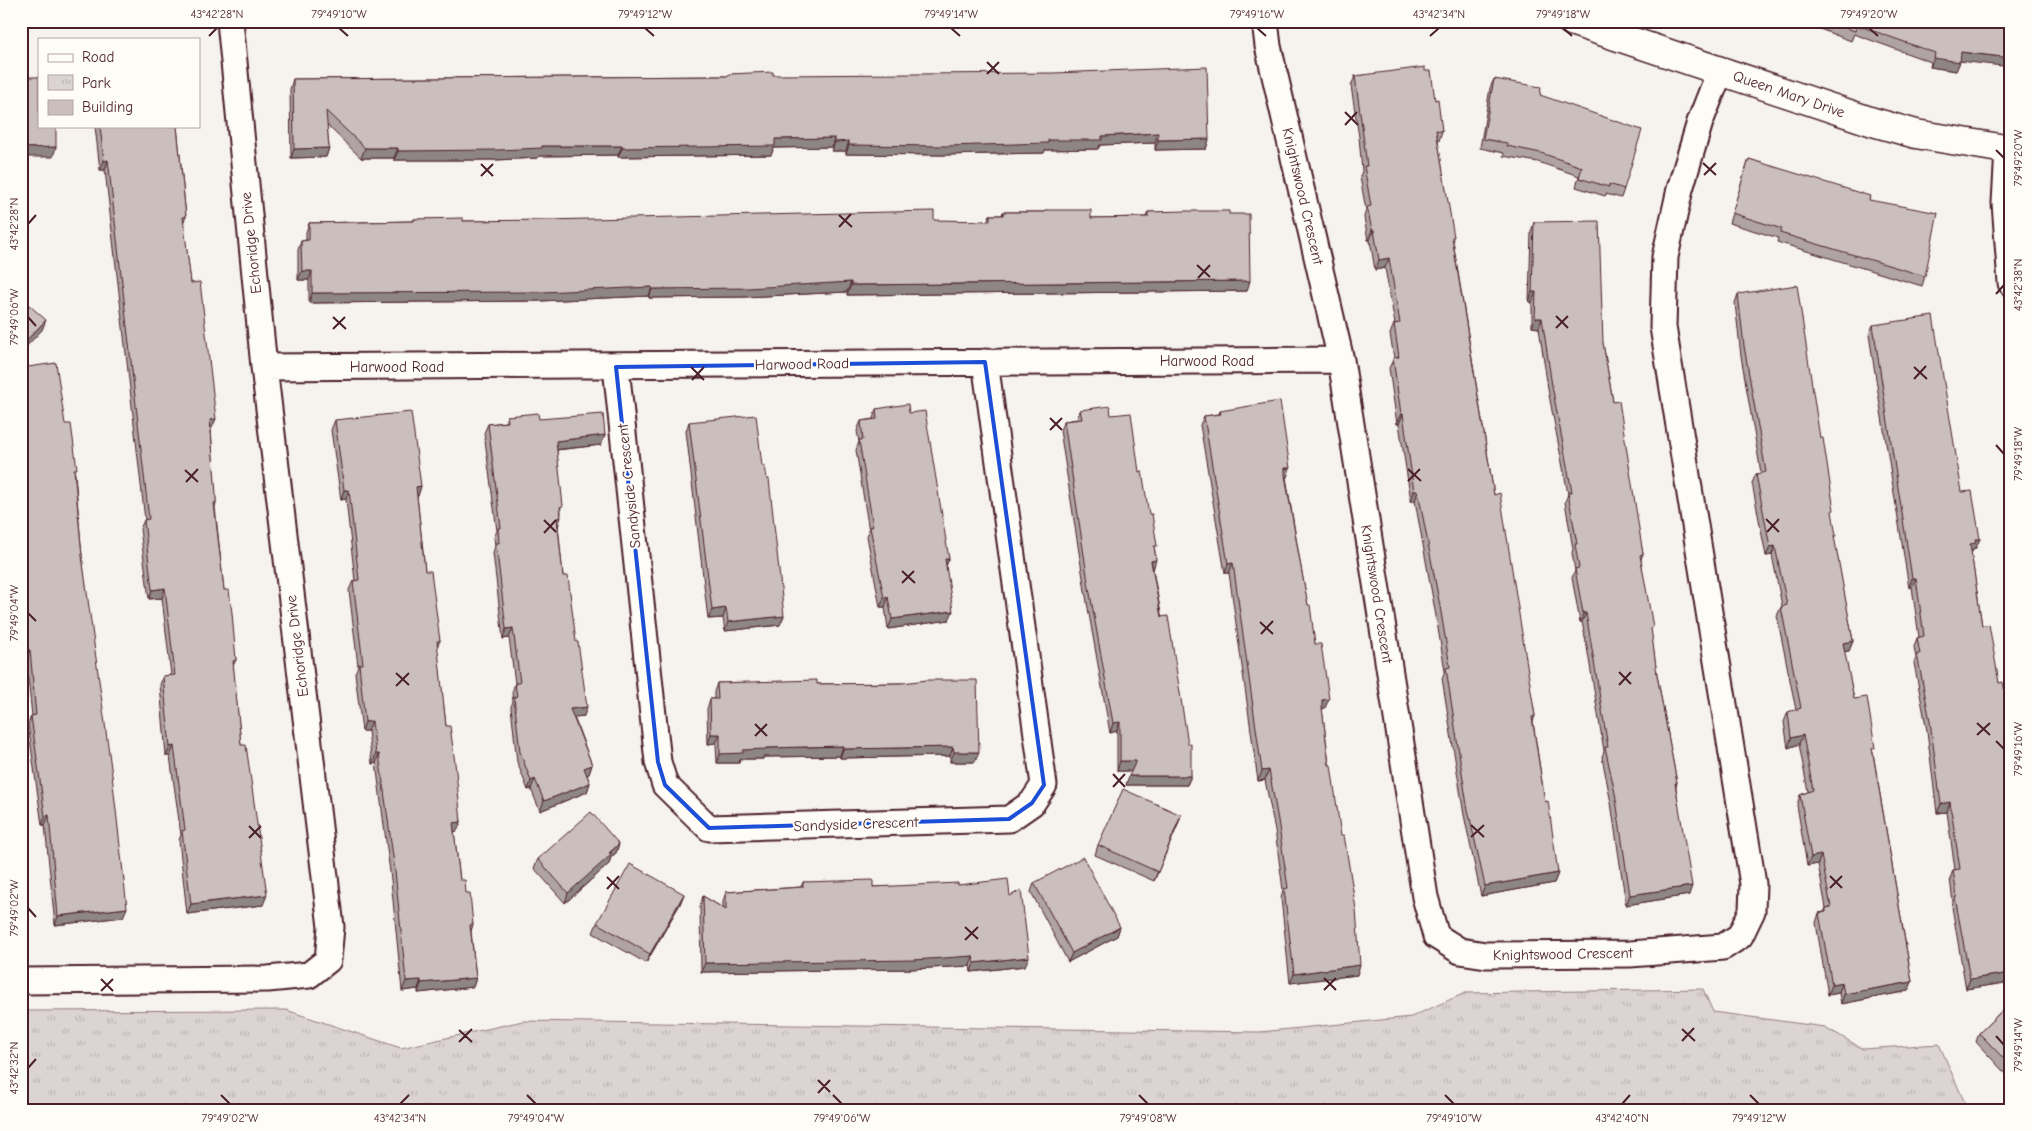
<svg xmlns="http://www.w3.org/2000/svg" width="2032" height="1131" viewBox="0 0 2032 1131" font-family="'Comic Neue',sans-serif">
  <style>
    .park { fill: url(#park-tufts); stroke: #937a7e }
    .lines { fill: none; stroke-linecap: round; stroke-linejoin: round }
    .street-casing { stroke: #4a1f2b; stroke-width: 29 }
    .secondary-casing { stroke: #4a1f2b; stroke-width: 31 }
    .street { stroke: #fdfcf7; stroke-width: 25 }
    .secondary { stroke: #fdfcf7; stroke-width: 28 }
    .wall { fill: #afa4a3; stroke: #4a1f2b }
    .shaded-wall { fill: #8e8685; stroke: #4a1f2b }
    .building { fill: #cbbfbe; stroke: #4a1f2b }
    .marked { fill: none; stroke: #1d4ed8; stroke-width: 4; stroke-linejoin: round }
    .ticks { fill: none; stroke: #4a1f2b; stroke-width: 2 }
    .labels { text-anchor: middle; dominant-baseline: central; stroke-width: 4; stroke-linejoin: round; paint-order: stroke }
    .street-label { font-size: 15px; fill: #4a1f2b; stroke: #fdfcf7 }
    .neatline { fill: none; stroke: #4a1f2b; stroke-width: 2 }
    .ticks-label { font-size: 12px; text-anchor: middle; fill: #4a1f2b }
  </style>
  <defs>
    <pattern id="park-tufts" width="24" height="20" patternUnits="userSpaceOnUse" patternTransform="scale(1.25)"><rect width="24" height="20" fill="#dcd4d2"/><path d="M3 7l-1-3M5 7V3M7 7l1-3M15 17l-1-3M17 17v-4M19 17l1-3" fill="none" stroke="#beb6b4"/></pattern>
  </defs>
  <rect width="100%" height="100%" fill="#f6f3ef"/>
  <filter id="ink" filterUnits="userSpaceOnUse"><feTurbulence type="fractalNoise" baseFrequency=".02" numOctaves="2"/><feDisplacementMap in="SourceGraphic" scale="10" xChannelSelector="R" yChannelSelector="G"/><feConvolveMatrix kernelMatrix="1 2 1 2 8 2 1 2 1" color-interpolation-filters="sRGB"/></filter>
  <g filter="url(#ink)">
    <path class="park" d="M1703,989L1713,1012L1825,1027L1863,1049L1939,1044L1968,1110H21V1011L286,1010L401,1048L523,1021L1260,1032L1411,1017L1465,993Z"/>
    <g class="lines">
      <g class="street-casing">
        <path id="street" d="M1265,21L1268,46L1341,360L1425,897L1436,936L1460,951L1486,955L1630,954L1723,947L1740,936L1752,911L1753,884L1663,327L1665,257L1680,189L1700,122L1720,71
          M2008,150L2005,203L2011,283
          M264,367L1341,360
          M616,367L658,762L665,785L709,828L1009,819L1032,803L1044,785L985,362
          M21,981L268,979L309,975L328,960L331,927L264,367L230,21"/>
      </g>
      <g class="secondary-casing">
        <path id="secondary" d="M1571,21L1873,122L1916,134L2011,150"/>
      </g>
      <use href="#street" class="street"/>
      <use href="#secondary" class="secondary"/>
    </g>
    <path class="wall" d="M1790,21H1798L1797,23Z
      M1799,21H2011L1960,61L1956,71L1930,67L1931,62L1854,34L1851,41Z
      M1425,71L1435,100L1442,131L1439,141H1438L1453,241L1494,495L1535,716L1533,722L1545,802L1558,873L1554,883L1481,896L1464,815L1442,678L1445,671L1436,616L1415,501H1411L1399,424H1397L1389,368L1394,358L1390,334L1394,324H1395L1385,268L1375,270L1370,240H1368L1364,217L1366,210L1360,177L1362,171L1359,137L1351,86L1355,76Z
      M729,74L773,75L1209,139L1206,149L1155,150V143L1100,145L1098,149L1045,150L1044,153L942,155L846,154V151H832V147L774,148L771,155L618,157V155L539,156L538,158L495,160H394V158H361L327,125L329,148L326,157L291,158L290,89L293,79L728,76Z
      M1494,79L1540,95L1624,189L1621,198L1606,194L1605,196L1576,187L1579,176L1538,162L1503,156L1504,153L1480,148L1490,88Z
      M95,126H177L186,217L183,223L191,283L212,428H211L216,503L215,507L224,590L236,660L233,666L241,745L263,905L187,914L179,840L181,835L170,756H166L160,685L163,676L171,675L162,598L149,599L140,529L144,520H145L105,170H100Z
      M1749,159L1869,200L1925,276L1922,286L1777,242L1778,238L1729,223Z
      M1045,210L1091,218L1146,217L1148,212L1229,214L1247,291L847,295V292L745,297L649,298V296L540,301L309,303V280H298V250L301,241L306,240V232L309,223L413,221L414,219L463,221H987L990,215H1002L1003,212H1044Z
      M1534,222L1603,343L1613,402L1643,554L1641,559L1657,675L1677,783L1676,787L1689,895L1626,905L1611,803L1602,757L1604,751L1587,647L1582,622H1580L1572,578L1575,571L1572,553L1573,549L1565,502L1568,494L1549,395L1539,328L1532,327V302H1529L1531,232Z
      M1738,294L1832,515L1834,539L1853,641L1849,651H1844L1854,699L1873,753L1912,982L1908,991L1841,1004L1839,993L1828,995L1816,923L1819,913L1824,912L1826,908L1818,864L1807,866L1797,805L1800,795L1808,792L1799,744L1788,748L1784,722L1788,712L1796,710L1777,616L1781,607L1782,606L1772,555L1766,556L1752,483L1756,474L1761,473L1741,356L1735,303Z
      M1873,325L1962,492L1976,548H1974L1972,552H1971L1982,626L1999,683L2011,728V779H2008L2011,795V982L1966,989L1952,907L1953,903L1950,879L1953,870H1955L1947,812L1937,813L1927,731L1914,663L1916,658L1914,647L1917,638L1919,637L1912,587L1909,588L1869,335Z
      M876,409L909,413L949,559L946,566L949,620L888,629L885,607H880L867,536L869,531L856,450L859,442L857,431L861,421L873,419Z
      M1080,410L1111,415L1139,472L1155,552L1153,570L1191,776L1187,785H1126L1132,771H1117V731L1110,733L1085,591L1060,430L1064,421L1077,419Z
      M1220,411L1290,468L1287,477H1286L1300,562L1315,644L1325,708L1322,709L1357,975L1290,983L1281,898L1283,890L1275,830L1265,780L1258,781L1229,573H1225L1200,425L1204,416L1219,414Z
      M507,416L539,419L601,445L557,450L561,513L558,526L563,576L584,716L574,717L592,765L589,774L587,775L590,783L587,792L540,811L531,789L528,790L517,762L511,707L513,701L512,693L515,683L509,638L503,639L493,553L495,546L494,537L497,531L484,433L488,424L505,422Z
      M335,420L421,486L418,496H417L425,571L440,641L437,647L446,726L461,822L457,831L454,832L460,880L466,893L473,925L471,931L476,978L473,987L418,993V989L402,991L391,880L376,763L372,764L368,731H362L355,673L358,666L349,590L353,581H355L346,499L341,500L331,430Z
      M689,422L762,466L780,625L725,631L723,618L708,619L686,431Z
      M65,424L75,474L82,556L123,917L55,925L45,825H42L28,725L31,716H32L26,659H24L23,645Z
      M717,683L817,684L902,683L975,762H950V756L840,758V756L763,757V759H740L739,763H717L716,743L708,744L707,709L710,699H714V692Z
      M1181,815L1154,881L1095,855L1098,845Z
      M619,844L616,853L611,857L609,864L565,903L534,868L538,859Z
      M803,882L873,887L958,885L1010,896L1025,966L971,972L970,966L910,969L701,972L700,906L703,896L723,908V901L726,892L801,887Z
      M1034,883L1120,927L1117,936L1068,962L1031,892Z
      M684,894L680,904L646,963L593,933L597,923Z
      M2011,1002V1078L2003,1071L1976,1042L1979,1033Z"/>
    <path class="shaded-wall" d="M1961,52L2011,58V67L1959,61L1960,62L1956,71L1930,67L1934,58Z
      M1158,133L1155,143L1100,145L1098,149L1045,150L1044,153L942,155L846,154L849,145L1048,140L1102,136Z
      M835,138L832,147L774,148L771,155L618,157L622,148L775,139Z
      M1209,139L1206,149L1155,150L1158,140Z
      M849,141L846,151H832L835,142Z
      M542,146H622L618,155L539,156L538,158L495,160H394L398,151Z
      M56,147L53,157H21V148Z
      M329,148L326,157L291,158L294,149Z
      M365,148H398L394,158H361Z
      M108,160L105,170H100L104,161Z
      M1372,230H1374L1370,240H1368Z
      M1389,258L1385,268L1375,270L1379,260Z
      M302,271H312L309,280H298Z
      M1250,281L1247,291L847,295L851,285Z
      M851,282L847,292L745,297L649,298L652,289Z
      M652,287L649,296L540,301L309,303L312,293Z
      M1532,292H1536L1532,302H1529Z
      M1535,318H1542L1539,328L1532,327Z
      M46,320L42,330L21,352V346Z
      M1401,414H1403L1399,424H1397Z
      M216,419L212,428L207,429L210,420Z
      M605,435L601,445L553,450L556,441Z
      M1285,468H1290L1287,477L1282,478Z
      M421,486L418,496H412L416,487Z
      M344,490H349L346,499L341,500Z
      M1414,491H1418L1415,501H1411Z
      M561,517L558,527L557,518Z
      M1975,539H1980L1976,548H1974L1972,552L1966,553L1970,544Z
      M1775,546L1772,555L1766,556L1770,547Z
      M945,559H949L945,568Z
      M1156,560L1153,570L1151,561Z
      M1233,563L1229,573H1225L1228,564Z
      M1912,578H1916L1912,587L1909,588Z
      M165,588L162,598L149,599L152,590Z
      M888,597L885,607H880L884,598Z
      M726,608L723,618L708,619L712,610Z
      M953,611L949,620L888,629L892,619Z
      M1583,613H1586L1582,622H1580Z
      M784,616L780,625L725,631L728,622Z
      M513,628L509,638L503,639L506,629Z
      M26,635L23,645H21V636Z
      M1853,641L1849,651L1839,652L1843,643Z
      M28,650H30L26,659H24Z
      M1329,699L1325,708L1319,709L1322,700Z
      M587,707L584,716L567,718L570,709Z
      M372,721L368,731H362L365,722Z
      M1120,722L1117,731L1110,733L1113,723Z
      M711,734H720L716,743L708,744Z
      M1803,735L1799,744L1788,748L1791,738Z
      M174,746L170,756H166L170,747Z
      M843,746L840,756L763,757V759H740L739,763H717L720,754L743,750L766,748Z
      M953,747L950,756L840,758L843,749Z
      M954,752H979L975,762H950Z
      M376,754H379L376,763L372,764Z
      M1120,761H1136L1132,771H1117Z
      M592,765L589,774L581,778L584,768Z
      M1269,770L1265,780L1258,781L1262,771Z
      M2007,770H2011V779L2004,780Z
      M1129,776H1191L1187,785H1126Z
      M535,779L531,789L528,790L531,781Z
      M590,783L587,792L540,811L544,801Z
      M1950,802L1947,812L1937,813L1941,804Z
      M49,815L45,825H42L45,816Z
      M1181,815L1178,825L1154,881L1158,872Z
      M461,822L457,831L449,832L453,823Z
      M619,844L616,853L611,857L609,864L565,903L568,893Z
      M1821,855L1818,864L1807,866L1811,857Z
      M1558,873L1554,883L1481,896L1485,886Z
      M1692,886L1689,895L1626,905L1630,895Z
      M684,894L680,904L646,963L650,954Z
      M267,895L263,905L187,914L191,904Z
      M127,908L123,917L55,925L58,916Z
      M1120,927L1117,936L1068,962L1072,953Z
      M973,956L970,966L910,969L701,972L705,963Z
      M1029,957L1025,966L971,972L974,963Z
      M1360,965L1357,975L1290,983L1294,974Z
      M2011,973V982L1966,989L1970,979Z
      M476,978L473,987L418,993L421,983Z
      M421,980L418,989L402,991L406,981Z
      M1912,982L1908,991L1841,1004L1844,994Z
      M1842,983L1839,993L1828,995L1832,985Z"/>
    <path class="building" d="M1828,21H2011V58L1961,52L1960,62L1934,58L1935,53L1857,25L1855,31Z
      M1207,67L1209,139L1158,140V133L1102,136V140H1048V143L946,146L849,145V141L835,142V138L775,139V146L622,148V146H542V148L498,150L398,151V148H365L326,111L329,148L294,149L293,79L729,76V74L773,72V75L1053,73Z
      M1425,67V71H1431L1435,100L1438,99L1442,131L1436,130L1454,237H1452L1494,495L1500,493L1535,716L1532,717L1545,802L1548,801L1558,873L1485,886L1467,805L1446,668L1450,667L1440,606L1418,491H1414L1403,414H1401L1393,358L1399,357L1394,324L1400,323L1389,258L1379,260L1374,230H1372L1367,207L1371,206L1364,166H1367L1362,127L1355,76Z
      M26,77H39V126H56V147L21,148V81L26,82Z
      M1494,79L1541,87L1540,95L1642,130L1624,189L1609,184V187L1579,178L1582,167L1541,153L1507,146V143L1483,139Z
      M100,126H177L186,217H183L191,283L200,282L216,419L210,420L216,494V503H214L224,590H229L232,613L236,660L233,661L241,745H246L267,895L191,904L182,831L185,830L174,746L170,747L163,676L175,675L165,588L152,590L144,520L149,519L108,160L104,161Z
      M1749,159L1870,196L1869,200L1938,213L1925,276L1780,233L1782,229L1732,213Z
      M1045,210H1091V218L1148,217V212L1186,211H1229V214H1249L1250,281L851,285V282L748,288L652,289V287L543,292L312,293V271H302L301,241L309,240V223L414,221V219L463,218V221L546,220L934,211V220L990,221V215H1003V212H1045Z
      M1599,221L1603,343L1613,402L1619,401L1643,554L1640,555L1653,627L1651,628L1657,675L1677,783H1675L1692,886L1630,895L1615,793L1605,747H1608L1590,637L1586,613H1583L1575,569L1579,568L1575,544H1577L1568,493L1572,492L1552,386L1542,318H1535L1536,292H1532L1534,222Z
      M1797,285L1820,438H1823L1834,510L1832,511L1836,536H1834L1853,641L1843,643L1854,699L1867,697L1875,748H1872L1912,982L1844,994L1842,983L1832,985L1819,913L1826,912V908L1831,907L1821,855L1811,857L1800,795L1813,790L1803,735L1791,738L1788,712L1801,708L1781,607L1787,605L1775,546L1770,547L1756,474L1766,472L1744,346L1738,294Z
      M21,298L46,320L21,346Z
      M1933,316L1962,492L1972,491L1980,539H1975L1976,543L1970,544L1982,626L1989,624L1999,683L2003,682L2011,728V770H2007L2011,795V973L1970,979L1955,897H1957L1953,870L1960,869L1950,802L1941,804L1930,721L1917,654H1920L1917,638L1924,636L1916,578H1912L1873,325Z
      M56,363L65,424H71L77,469H74L82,556L112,775L127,908L58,916L49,815L45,816L31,716L36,715L30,650H28L26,635L21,636V368Z
      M1280,401L1290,468H1285V475L1300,562L1308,605H1310L1315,644H1321L1329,699L1322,700V707L1329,765H1331L1341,836L1344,835L1356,909L1360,965L1294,974L1284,889L1288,888L1278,820L1269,770L1262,771L1233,563L1228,564L1204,416L1221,414L1220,411Z
      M908,404L909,413L925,411L949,559H945L953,611L892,619L888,597L884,598L870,527L873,526L859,440H863L861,421L877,419L876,409Z
      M1110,406L1111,415L1131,413L1139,472L1142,471L1149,514H1152L1157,546H1154L1156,560L1151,561L1161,617L1168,616L1188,744H1191V776H1129L1136,761H1120V722L1113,723L1088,582L1064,421L1082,419L1080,410Z
      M411,412L421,486L416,487L425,571H431L440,641H437L446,726H450L456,771L461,822L453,823L460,880H465L466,893H470L473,925H470L476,978L421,983V980L406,981L395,871L379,754H376L372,721L365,722L359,664H363L353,581L359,580L349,490H344L335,420Z
      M538,413L539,419L603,414L605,435L556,441L563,506L560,507L561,517L557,518L563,576H568L576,642H578L587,707L570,709L592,765L584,768L590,783L544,801L535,779L531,781L520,752L514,697H517L515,683H520L513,628L506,629L496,543H499L498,528H501L488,424L508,422L507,416Z
      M756,415L762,466H765L767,479H769L784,616L728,622L726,608L712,610L689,422Z
      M817,680V684L902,683L927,680H977L979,752H954L953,747L843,749V746L766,748V749L743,750V753L720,754V734H711L710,699H718L717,683Z
      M1123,789L1181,815L1158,872L1098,845Z
      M591,812L619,844L609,853L612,854L568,893L538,859Z
      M1083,857L1120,927L1072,953L1034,883Z
      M630,864L684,894L650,954L597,923Z
      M1008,879L1010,896L1021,890L1029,957L974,963L973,956L913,960L705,963L703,896L726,910V892L803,887V882L873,880V887L958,883V885Z
      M2011,1002V1066L1979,1033Z"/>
  </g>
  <path class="marked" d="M985,362L1044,785L1032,803L1009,819L709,828L665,785L658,762L616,367Z"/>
  <path class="ticks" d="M339,28L348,36M645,28L654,36M951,28L960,36M1257,28L1266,36M1563,28L1572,36M1869,28L1878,36M209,36L217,28M1430,36L1439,28M987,62L999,74M987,74L999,62M1345,112L1358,125M1345,125L1357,112M1996,150L2004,158M1703,163L1716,175M481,164L493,176M1704,175L1716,163M481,176L493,164M839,215L852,227M28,224L36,215M839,227L851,214M1197,265L1210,277M1198,278L1210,265M1996,294L2004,285M1556,316L1568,328M28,317L36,326M333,317L346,329M1556,328L1568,316M333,329L345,317M691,367L704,380M1914,367L1927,379M1914,379L1926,366M692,380L704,367M1050,418L1062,430M1050,430L1062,418M1996,445L2004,454M1408,469L1421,481M185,470L198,482M1408,481L1420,469M186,482L198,469M1766,519L1779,532M544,520L556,532M1767,532L1779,519M544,533L556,520M902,571L915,583M902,583L914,571M28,613L36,621M1260,622L1273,634M1261,634L1273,621M1619,672L1631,684M396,673L409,685M1619,685L1631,672M396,686L409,673M1977,723L1990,735M755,724L767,736M1977,735L1990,723M755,736L767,724M1996,741L2004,749M1113,774L1125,787M1113,787L1125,774M1471,825L1484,837M249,826L261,838M1471,837L1484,825M249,838L261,826M1830,876L1842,888M607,877L619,889M1830,888L1842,876M607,889L619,876M28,908L36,917M965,927L978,939M965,940L978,927M1324,978L1336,990M101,979L113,991M1324,990L1336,978M101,991L113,979M1682,1029L1695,1041M459,1030L472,1042M1996,1036L2004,1045M1682,1041L1694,1028M459,1042L472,1029M28,1068L36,1059M818,1080L830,1092M818,1093L830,1080M221,1095L230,1104M527,1095L536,1104M833,1095L842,1104M1139,1095L1148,1104M1445,1095L1454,1104M1750,1095L1759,1104M400,1104L409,1095M1622,1104L1630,1095"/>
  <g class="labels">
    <g class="street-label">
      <text transform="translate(1789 94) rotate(19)">Queen Mary Drive</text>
      <text transform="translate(1303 196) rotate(77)">Knightswood Crescent</text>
      <text transform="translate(251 243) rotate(-96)">Echoridge Drive</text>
      <text x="1207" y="361">Harwood Road</text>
      <text transform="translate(802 364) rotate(-1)">Harwood Road</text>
      <text x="397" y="367">Harwood Road</text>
      <text transform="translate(629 486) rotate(-96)">Sandyside Crescent</text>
      <text transform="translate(1377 594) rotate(81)">Knightswood Crescent</text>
      <text transform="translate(297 646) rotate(-97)">Echoridge Drive</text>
      <text transform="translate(856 824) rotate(-2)">Sandyside Crescent</text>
      <text transform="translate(1563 954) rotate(-1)">Knightswood Crescent</text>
    </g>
  </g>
  <rect width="2032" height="1131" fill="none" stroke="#fdfcf7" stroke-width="55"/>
  <rect x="38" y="38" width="162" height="90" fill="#fdfcf7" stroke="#b5a4a5"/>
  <rect x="48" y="54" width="25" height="8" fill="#fdfcf7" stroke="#b5a4a5"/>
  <text x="82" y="62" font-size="15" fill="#4a1f2b">Road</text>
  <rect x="48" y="75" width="25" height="15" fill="url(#park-tufts)" stroke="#b5a4a5"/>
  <text x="82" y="88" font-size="15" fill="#4a1f2b">Park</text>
  <rect x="48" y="100" width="25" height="15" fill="#cbbfbe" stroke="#b5a4a5"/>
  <text x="82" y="112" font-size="15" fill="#4a1f2b">Building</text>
  <rect x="28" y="28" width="1976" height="1076" class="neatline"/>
  <g class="ticks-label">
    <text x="217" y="18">43°42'28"N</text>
    <text x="339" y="18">79°49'10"W</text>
    <text x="645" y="18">79°49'12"W</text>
    <text x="951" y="18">79°49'14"W</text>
    <text x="1257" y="18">79°49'16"W</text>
    <text x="1439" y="18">43°42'34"N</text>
    <text x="1563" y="18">79°49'18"W</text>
    <text x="1869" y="18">79°49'20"W</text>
    <text transform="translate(2018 158) rotate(-90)" y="4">79°49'20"W</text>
    <text transform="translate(14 224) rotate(-90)" y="4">43°42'28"N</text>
    <text transform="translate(2018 285) rotate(-90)" y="4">43°42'38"N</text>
    <text transform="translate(14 317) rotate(-90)" y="4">79°49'06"W</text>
    <text transform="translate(2018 454) rotate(-90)" y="4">79°49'18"W</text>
    <text transform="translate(14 613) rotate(-90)" y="4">79°49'04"W</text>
    <text transform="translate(2018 749) rotate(-90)" y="4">79°49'16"W</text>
    <text transform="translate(14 908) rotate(-90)" y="4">79°49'02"W</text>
    <text transform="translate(2018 1045) rotate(-90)" y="4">79°49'14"W</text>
    <text transform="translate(14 1068) rotate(-90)" y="4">43°42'32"N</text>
    <text x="230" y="1122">79°49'02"W</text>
    <text x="400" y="1122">43°42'34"N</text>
    <text x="536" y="1122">79°49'04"W</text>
    <text x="842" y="1122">79°49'06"W</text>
    <text x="1148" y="1122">79°49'08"W</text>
    <text x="1454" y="1122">79°49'10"W</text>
    <text x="1622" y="1122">43°42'40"N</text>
    <text x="1759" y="1122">79°49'12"W</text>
  </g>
</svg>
